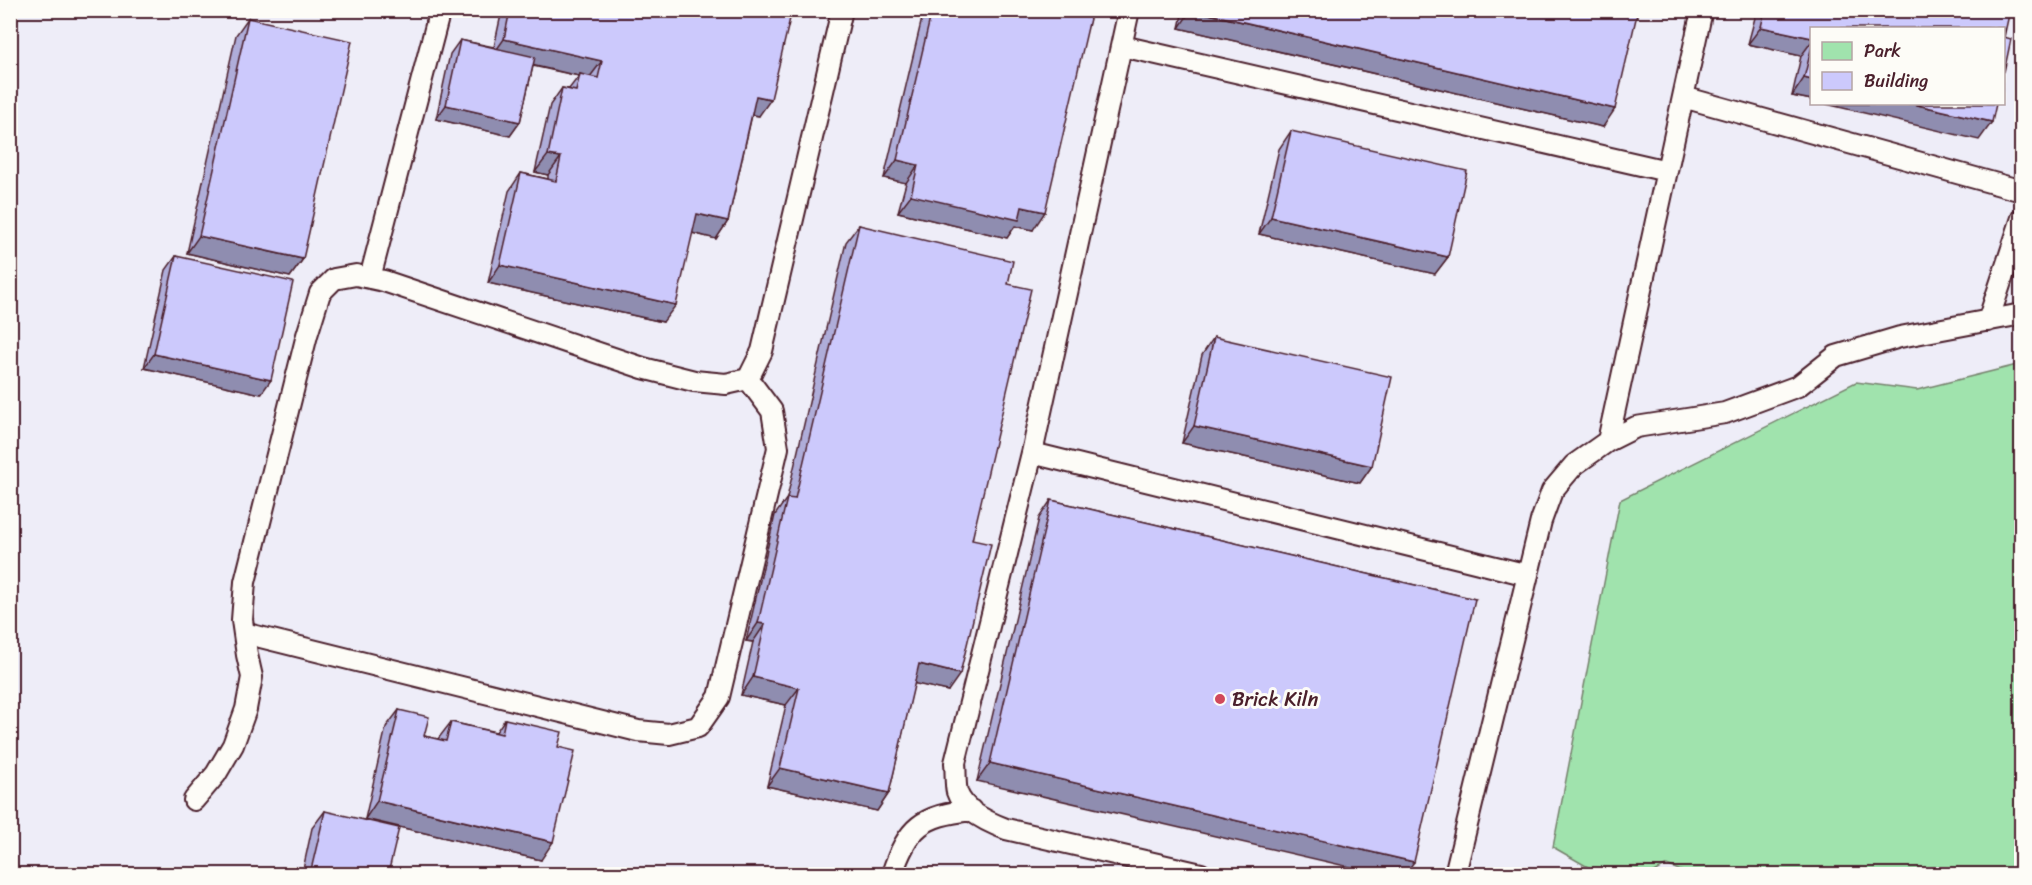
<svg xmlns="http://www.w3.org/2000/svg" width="2032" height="885" viewBox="0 0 2032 885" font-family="Sriracha,sans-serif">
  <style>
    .built { fill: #eeedf8; fill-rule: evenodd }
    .green { fill: #a0e3ad; stroke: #75816c; stroke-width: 1.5 }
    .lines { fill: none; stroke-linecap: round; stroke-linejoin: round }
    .service-casing { stroke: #4a1f2b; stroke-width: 24 }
    .service { stroke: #fdfcf7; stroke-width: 20 }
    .wall { fill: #afadd9; stroke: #4a1f2b; stroke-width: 1.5 }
    .shaded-wall { fill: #8f8db0; stroke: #4a1f2b; stroke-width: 1.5 }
    .building { fill: #ccc9fc; stroke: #4a1f2b; stroke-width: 1.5 }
    .poi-dot { fill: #d1495b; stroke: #fdfcf7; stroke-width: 2 }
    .labels { text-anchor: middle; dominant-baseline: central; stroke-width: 6; stroke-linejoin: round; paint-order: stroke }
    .poi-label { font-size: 20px; fill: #4a1f2b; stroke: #fdfcf7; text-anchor: start }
  </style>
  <rect width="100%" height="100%" fill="#fdfcf7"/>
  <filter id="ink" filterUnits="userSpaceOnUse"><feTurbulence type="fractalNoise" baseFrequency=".0167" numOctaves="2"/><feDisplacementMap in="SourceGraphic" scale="12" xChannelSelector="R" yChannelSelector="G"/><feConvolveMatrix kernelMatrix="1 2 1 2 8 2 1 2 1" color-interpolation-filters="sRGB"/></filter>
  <g filter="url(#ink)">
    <path class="built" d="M11,11H2021V874H11ZM1812,28H2004V104H1812Z"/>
    <path class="green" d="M2021,364V874H1688L1667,865L1651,874H1600L1553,847L1620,500L1856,382L1917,390Z"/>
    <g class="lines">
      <g class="service-casing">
        <path id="service" d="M1129,10L1032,453L1528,575
          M1122,46L1667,171
          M1683,97L2022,191
          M370,278L440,10
          M1988,321L2022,218
          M1608,441L1702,10
          M1032,453L955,763C956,772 955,784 957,792C963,811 990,823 1006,829L1201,874
          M244,633L638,731L669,734L698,727L719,697L778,448L772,411L748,379
          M194,800L216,774L233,745L246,709L252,677L247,655L242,620L245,582L307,335L320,293L334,279L356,275L384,281L643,368L694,381L726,384L748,379L762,351L842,10
          M892,874C908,826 922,816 971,810
          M1455,874L1541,521L1552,491L1574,465L1608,441L1636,427L1725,413L1798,386L1836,356L1900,337L2022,314"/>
      </g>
      <use href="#service" class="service"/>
    </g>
    <path class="wall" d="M502,10H792L759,116L752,115L728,221L716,239L692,233L663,322L488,283L509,191L521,173L548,179V175L535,172L550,105L562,88L569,89L579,76L533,66L520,122L510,136L436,119L450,54L460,40L494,47Z
      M924,10H1092L1033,230L1015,226L1007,238L898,212L906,183L884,178Z
      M1183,10H1638L1603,127L1179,28Z
      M1757,10H2010L1812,28V100L1792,96L1801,56L1748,44Z
      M248,18L303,259L290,277L187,253L236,35Z
      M1291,131L1448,257L1435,274L1259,234L1279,149Z
      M859,225L1008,284L972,540L948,691L914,683L889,793L877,811L767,786L786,705L741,695L753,642L746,641L775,515L787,498L846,242Z
      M176,256L261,394L144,368L166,270Z
      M1214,337L1372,466L1360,483L1182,443L1202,355Z
      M1051,500L1475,599L977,781L1039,518Z
      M399,710L424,736L438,739L451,722L496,732L505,719L558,747L541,860L365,819L386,727Z
      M325,811L388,874H302L312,828Z"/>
    <path class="shaded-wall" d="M1191,10L1615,109L1603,127L1179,28Z
      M1761,27L1812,38V41L1801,56L1748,44Z
      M504,39L602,61L589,78L580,74L579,76L492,56Z
      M1804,78L1812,80V100L1792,96Z
      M756,96L771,99L759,116L744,113Z
      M1826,104H1913L1992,122L1979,140Z
      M446,105L520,122L510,136L436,119Z
      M548,155L561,157L548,175L535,172Z
      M897,160L918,165L906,183L884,178Z
      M911,195L1022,207L1045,212L1033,230L1015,226L1007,238L898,212Z
      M697,214L728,221L716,239L684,231Z
      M1271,217L1448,257L1435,274L1259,234Z
      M199,236L303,259L290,277L187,253Z
      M500,265L676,305L663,322L488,283Z
      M154,354L271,380L261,394L144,368Z
      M1194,426L1372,466L1360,483L1182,443Z
      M758,623L765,624L753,642L746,641Z
      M919,664L960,674L948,691L907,682Z
      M753,677L799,688L786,705L741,695Z
      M990,763L1414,862L1405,874H1380L977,781Z
      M780,768L889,793L877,811L767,786Z
      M377,801L553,842L541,860L365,819Z"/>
    <path class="building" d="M510,10H792L771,99L756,96L728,221L697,214L676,305L500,265L521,173L556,181L561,157L548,155L562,88L576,91L580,74L598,78L602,61L504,39Z
      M932,10H1092L1045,212L1022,207L1019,220L911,195L918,165L897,160Z
      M1192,10H1638L1615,109Z
      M1765,10H2010L2004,37L2011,39L2004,72V28H1812V38L1761,27Z
      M248,18L352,41L303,259L199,236Z
      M460,40L535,57L520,122L446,105Z
      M1812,46V80L1804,78Z
      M1913,104H1996L1992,122Z
      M1291,131L1467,171L1448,257L1271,217Z
      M859,225L1013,261L1008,284L1031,289L972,540L991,544L960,674L919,664L889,793L780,768L799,688L753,677L765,624L758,623L787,498L795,499Z
      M176,256L293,282L271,380L154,354Z
      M1214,337L1392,377L1372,466L1194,426Z
      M1051,500L1475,599L1414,862L990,763Z
      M399,710L429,717L424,736L446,741L451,722L502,734L505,719L562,732L558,747L575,751L553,842L377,801Z
      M325,811L399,828L388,874H310Z
      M1071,870L1092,874H1070Z"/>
  </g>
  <circle class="poi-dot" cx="1220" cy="699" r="6"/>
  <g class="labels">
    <g class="poi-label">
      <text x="1232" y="699">Brick Kiln</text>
    </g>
  </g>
  <rect width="2032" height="885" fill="none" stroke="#fdfcf7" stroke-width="36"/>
  <rect x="18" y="18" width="1996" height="849" fill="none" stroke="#4a1f2b" stroke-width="2" filter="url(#ink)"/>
  <rect x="1810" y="27" width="195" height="78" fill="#fdfcf7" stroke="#b5a4a5" stroke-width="1.5"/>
  <rect x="1822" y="42" width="30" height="18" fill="#a0e3ad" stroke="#b5a4a5" stroke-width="1.5"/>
  <text x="1864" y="57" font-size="18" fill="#4a1f2b">Park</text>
  <rect x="1822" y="72" width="30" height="18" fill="#ccc9fc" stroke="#b5a4a5" stroke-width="1.5"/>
  <text x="1864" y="87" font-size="18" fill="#4a1f2b">Building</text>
</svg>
